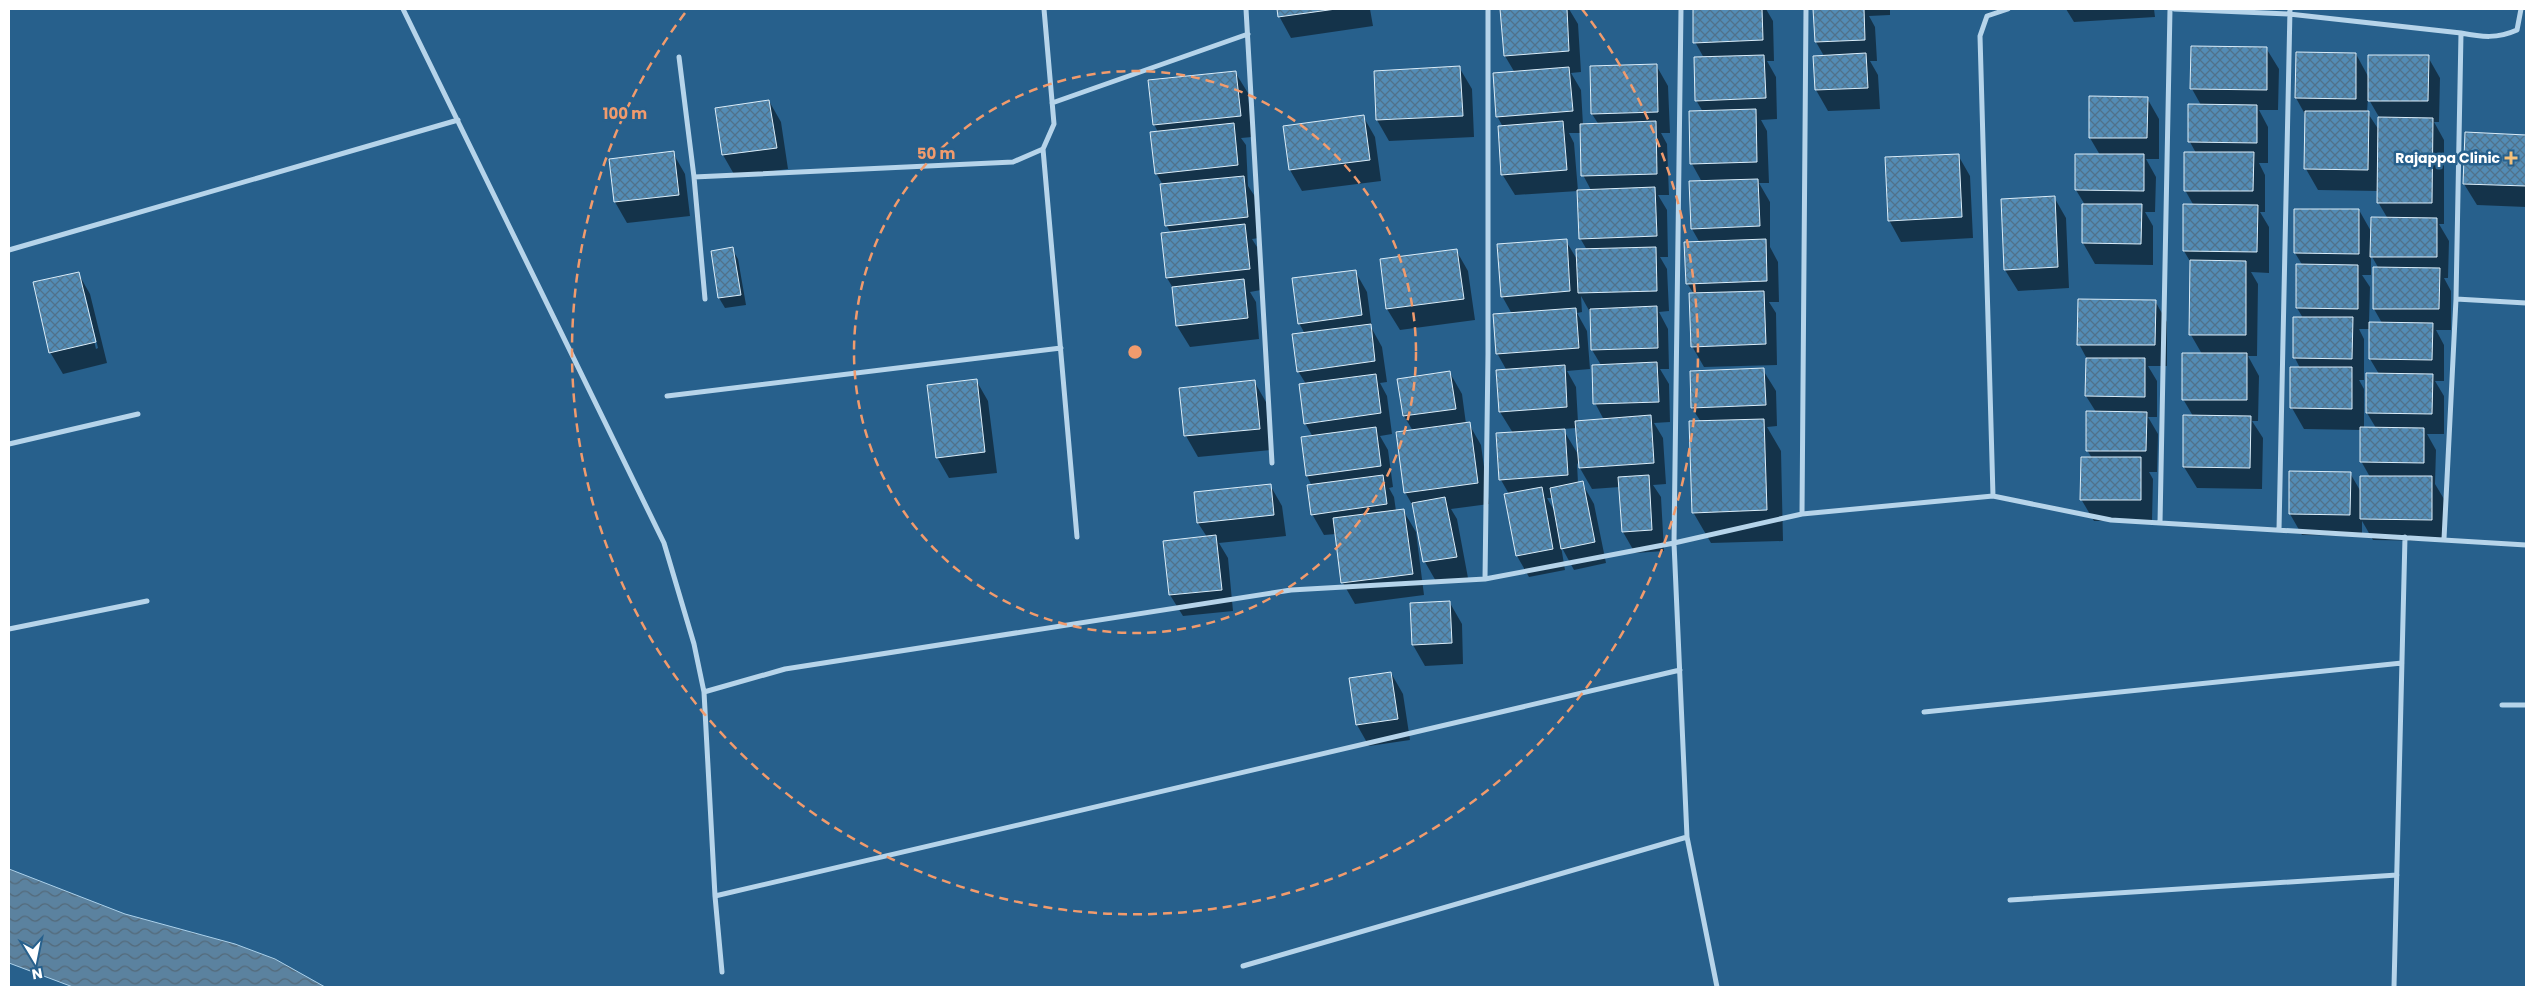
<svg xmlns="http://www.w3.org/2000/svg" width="2535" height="996" viewBox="0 0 2535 996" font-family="Poppins,sans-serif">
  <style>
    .water { fill: url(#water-waves); stroke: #abd1eb }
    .shadow { fill: #0007; fill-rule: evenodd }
    .building { fill: url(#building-cross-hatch); stroke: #daecf8 }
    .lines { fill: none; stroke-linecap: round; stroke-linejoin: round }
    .minor { stroke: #b6d4ea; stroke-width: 5 }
    .ring { fill: none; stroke: #f19b6d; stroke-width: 2.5; stroke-dasharray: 9 6 }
    .poi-dot { fill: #f3c17b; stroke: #27608c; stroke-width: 2 }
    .labels { text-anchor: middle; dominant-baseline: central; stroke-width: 5; stroke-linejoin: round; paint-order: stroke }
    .poi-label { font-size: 14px; font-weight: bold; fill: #fff; stroke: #27608c; text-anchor: end }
    .centre { fill: #f19b6d; stroke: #27608c; stroke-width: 2.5 }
    .ring-label { font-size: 15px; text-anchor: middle; font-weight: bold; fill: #f19b6d; stroke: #27608c; stroke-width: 5; stroke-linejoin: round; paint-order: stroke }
  </style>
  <defs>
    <pattern id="water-waves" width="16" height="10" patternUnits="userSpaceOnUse" patternTransform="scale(1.25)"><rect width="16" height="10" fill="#5b829f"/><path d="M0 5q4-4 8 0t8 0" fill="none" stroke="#546a7a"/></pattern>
    <pattern id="building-cross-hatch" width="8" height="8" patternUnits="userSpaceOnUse" patternTransform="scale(1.25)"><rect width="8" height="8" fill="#538cb5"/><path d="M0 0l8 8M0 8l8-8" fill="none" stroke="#50728b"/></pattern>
  </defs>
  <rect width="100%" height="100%" fill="#27608c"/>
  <path class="water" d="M9,869L125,914L235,944L275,959L325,987H73L9,963Z"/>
  <path class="shadow" d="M1278,9H1370L1373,26L1291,38L1279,16Z
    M1502,9H1569L1578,24L1581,72L1571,73L1581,90L1583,125H1599L1592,114L1591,67L1656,65L1668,86L1670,133H1661L1667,144L1669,195H1658L1667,210L1668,257H1660L1667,269L1669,311L1659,312L1668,329L1669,369H1660L1669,384L1670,422L1654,423L1663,438L1666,484L1653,485L1661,497L1664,551L1635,553L1623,532L1620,487L1592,489L1577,463L1578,483H1582L1594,504L1606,563L1574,570L1561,546L1565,570L1529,577L1517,556L1509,494L1501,480L1513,433L1500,412L1507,371L1497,353L1512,314L1502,296L1566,241L1578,261L1587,250L1580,238L1578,191L1515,195L1502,174L1503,127L1497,116L1515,73L1505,56ZM1569,133H1581L1583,175L1591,190L1578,191L1574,143ZM1581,296L1591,314L1592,350L1601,365L1595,403L1604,420L1578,422L1576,387L1567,371L1590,369L1587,331L1577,313L1582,312ZM1576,428L1579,456L1563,429ZM1547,498H1553L1555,512Z
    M1694,9H1766L1773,21L1774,61H1767L1776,77L1777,119L1761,120L1767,131L1769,183H1759L1770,202V247L1778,262L1779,302H1769L1776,313L1777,365L1704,367L1692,346L1694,294L1687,283L1700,243L1692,229L1702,182L1692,164L1703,112L1696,100L1704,58L1695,42Z
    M1814,9H1890V15L1869,16L1875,27L1877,61H1870L1878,75L1880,109L1828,111L1816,90L1824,56L1816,42Z
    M2066,9H2154L2155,17L2074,22Z
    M2266,48L2279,69L2278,110H2259L2268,127V163H2259L2265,175V212H2260L2269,227V273L2251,272L2258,284L2257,356H2248L2259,376L2258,421H2252L2263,438L2262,489L2197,488L2184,467L2193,416L2183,399L2202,354L2191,335V263L2184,251L2194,206L2185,190L2196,153L2190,142L2201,105L2192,89Z
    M2297,53L2356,54L2369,78L2428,57L2440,78L2439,122H2434L2444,140V224H2439L2449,241L2448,278H2444L2451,291V330H2436L2444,345V381H2435L2444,396V434H2427L2436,450L2435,484L2444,499L2443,541L2373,540L2362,521V536L2302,535L2290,514L2350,473L2361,492L2370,477L2361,461L2362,430L2304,429L2292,408L2300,368L2295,358V318H2303L2297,308L2303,266L2295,253L2296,210H2359L2372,233L2388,219L2378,202V191L2318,190L2306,169V116L2296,98ZM2368,98L2379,117V130L2367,112ZM2371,255L2379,269L2374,309L2382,323H2369L2370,287L2362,275H2371ZM2359,329H2371L2370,359L2379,374H2367V413L2376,428H2364V389L2359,380H2364V339Z
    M1459,67L1472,89L1474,137L1389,141L1377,120Z
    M1235,72L1248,93L1252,137L1241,138L1246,145L1248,186L1256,198L1259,238L1252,239L1257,247L1261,290L1250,292L1256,302L1259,339L1190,347L1177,326L1173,288L1167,278L1171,233L1166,225L1163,185L1156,173L1158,132L1154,124Z
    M2147,98L2159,119V159H2146L2156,177L2155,212H2145L2153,226V265L2095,264L2083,243L2085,205L2076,190L2100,155L2090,138Z
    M769,101L781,122L788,169L735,176L723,155L716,109Z
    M1363,116L1375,137L1381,181L1302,191L1290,170L1284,127Z
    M2466,134L2526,136V207L2477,205L2464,184Z
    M673,153L685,174L690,216L627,223L615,202Z
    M1958,155L1970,176L1973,238L1901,242L1889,220Z
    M2054,197L2066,218L2069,288L2018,291L2005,270L2002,200Z
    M732,249L738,259L746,305L725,308L719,298Z
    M1456,250L1468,271L1475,320L1400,330L1387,309L1381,260Z
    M1355,271L1367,292L1372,329L1382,347L1387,382L1380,383L1387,396L1392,434L1380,436L1388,450L1393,487L1389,488L1394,497L1396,511L1403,510L1416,532L1424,595L1355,604L1343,583L1336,534L1324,535L1312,514V486L1307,476L1302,439L1313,437L1305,423L1306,384L1298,371L1305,334L1299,323Z
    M78,273L90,294L107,363L63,374L50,352ZM83,294H85L98,348L96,349Z
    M2155,301L2167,322V366H2148L2157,381V417H2148L2158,434L2157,472H2149L2153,479L2152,521H2094L2081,499L2092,458L2087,450L2096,412L2086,396L2087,359L2079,344Z
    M1763,370L1776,391L1777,426L1767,427L1781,451L1783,541L1711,543L1693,512L1701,422L1692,408L1691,372Z
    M1450,373L1462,394L1466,424H1469L1481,445L1489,504L1451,509L1457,519L1468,578L1437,583L1425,562L1414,508L1405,492L1413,431L1404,416L1399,380Z
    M976,380L988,401L997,473L949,478L937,457Z
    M1254,381L1266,402L1271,450L1198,457L1186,436L1180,389Z
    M1270,485L1282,506L1286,536L1219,543L1228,558L1233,611L1183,616L1170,595L1207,537L1198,523L1195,493Z
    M1450,603L1462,624L1463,664L1425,666L1413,645L1411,605Z
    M1391,673L1403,694L1410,740L1369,746L1357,725L1350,679Z"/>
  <path class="building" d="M1277,9H1336L1278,17Z
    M1500,9H1567L1569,51L1504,56Z
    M1693,9H1762L1763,40L1693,43Z
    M1813,9H1864L1865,40L1815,42Z
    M2191,46L2267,47V90L2190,89Z
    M2296,52L2356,53V99L2295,98Z
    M1866,53L1868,88L1815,90L1813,56Z
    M1764,55L1766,98L1695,101L1694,57Z
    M2368,55H2429L2428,101H2368Z
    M1657,64L1658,112L1591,114L1590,66Z
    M1460,66L1463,116L1376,120L1374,71Z
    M1569,67L1573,111L1496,117L1493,73Z
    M1236,71L1241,116L1153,125L1148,80Z
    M2089,96L2148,97L2147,138H2089Z
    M769,100L777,148L722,155L715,108Z
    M2188,104L2257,105V143L2188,142Z
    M1756,109L1757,162L1690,164L1689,111Z
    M2305,111H2369L2368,170L2304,169Z
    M1364,115L1370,160L1289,170L1283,126Z
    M2378,117L2433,118L2432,203H2377Z
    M1563,121L1567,170L1501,175L1498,126Z
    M1656,121L1657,174L1581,176L1580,124Z
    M1234,123L1238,165L1155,174L1150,132Z
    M2465,132L2526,135V186L2463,184Z
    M674,151L679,195L614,202L609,159Z
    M2184,152H2254L2253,191H2184Z
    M1959,154L1962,217L1888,221L1885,157Z
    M2075,154H2144V191L2075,190Z
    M1244,176L1248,217L1165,226L1160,184Z
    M1758,179L1760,226L1691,229L1689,181Z
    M1655,187L1657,236L1579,239L1577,190Z
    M2055,196L2058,267L2004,270L2001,199Z
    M2082,204H2142L2141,244L2082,243Z
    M2183,204L2258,205L2257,252L2183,251Z
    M2294,209H2359V254L2294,253Z
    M2371,217L2437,218V257H2370Z
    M1245,224L1250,269L1166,278L1161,233Z
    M1567,239L1570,291L1501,297L1497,244Z
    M1766,239L1767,281L1686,284L1684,242Z
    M733,247L741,295L718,298L711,251Z
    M1656,247L1657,291L1578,293L1576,249Z
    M1457,249L1464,299L1386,309L1380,259Z
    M2190,260L2246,261V335H2189Z
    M2296,264L2358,265V309L2296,308Z
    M2373,267L2440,268L2439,309H2373Z
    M1356,270L1362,315L1298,324L1292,278Z
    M79,272L96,342L49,353L33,282Z
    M1244,279L1248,318L1176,326L1172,287Z
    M1764,291L1766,344L1691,347L1689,293Z
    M2078,299L2156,300L2155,345H2077Z
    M1657,306L1658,348L1591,350L1590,309Z
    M1576,308L1579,348L1496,354L1493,314Z
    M2293,317H2353L2352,359L2293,358Z
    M2369,322L2433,323L2432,360L2369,359Z
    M1371,324L1375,361L1297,372L1292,334Z
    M2182,353H2247V400H2182Z
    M2086,358H2145V397L2085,396Z
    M1657,362L1659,402L1593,404L1592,365Z
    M1565,365L1567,407L1499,412L1496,370Z
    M2290,367H2352V409L2290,408Z
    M1764,368L1766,405L1691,408L1690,371Z
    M1450,371L1456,409L1403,416L1397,379Z
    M2366,373L2433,374L2432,414L2366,413Z
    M1376,374L1381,413L1304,424L1299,384Z
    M977,379L985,452L936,458L927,385Z
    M1255,380L1260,429L1184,436L1179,388Z
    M2086,411L2147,412L2146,451H2086Z
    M1651,415L1654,463L1579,468L1575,421Z
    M2183,415L2251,416L2250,468L2183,467Z
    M1764,419L1767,510L1692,513L1689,421Z
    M1470,422L1478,483L1404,493L1396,432Z
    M1376,427L1381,466L1306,476L1301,437Z
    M2360,427L2424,428V463L2360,462Z
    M1565,429L1568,475L1499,480L1496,433Z
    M2081,457H2141V500H2080Z
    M2289,471L2351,472L2350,515L2289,514Z
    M1383,475L1387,504L1311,515L1307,485Z
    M1649,475L1652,530L1622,532L1618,477Z
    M2360,476H2432V520L2360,519Z
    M1583,481L1595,542L1561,549L1550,488Z
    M1271,484L1274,515L1197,523L1194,492Z
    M1542,487L1553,549L1516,556L1504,494Z
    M1445,497L1457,557L1423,562L1412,503Z
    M1404,509L1413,574L1341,583L1333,518Z
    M1216,535L1222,590L1169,595L1163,541Z
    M1450,601L1452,643L1412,645L1410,603Z
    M1391,672L1398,719L1356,725L1349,678Z"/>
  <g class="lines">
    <path class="minor" d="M403,9L664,543L694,644L704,692L715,896L722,972
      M1246,9L1272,463
      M1488,9V354L1485,579L1674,543L1681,9
      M2174,9L2289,14L2461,33
      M679,57L694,177
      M1052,103L1248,34
      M1043,149L1077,537
      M9,250L458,120
      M705,299L694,177L1013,162L1043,149L1054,124L1044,9
      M2456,299L2526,303
      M667,396L1061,348
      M9,444L138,414
      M1993,496L1980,36L1987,16L2008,9
      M1802,514L1806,9
      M2160,523L2170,9
      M2279,530L2290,9
      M2444,539L2456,299L2461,33C2482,37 2497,39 2517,30L2521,9
      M9,629L147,601
      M704,692L785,669L1291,590L1485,579
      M2502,705H2526
      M1924,712L2402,663
      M715,896L1680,670
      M2010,900L2397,875
      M1243,966L1687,837
      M1717,987L1687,837L1674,543L1802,514L1993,496L2111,520L2526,545
      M2394,987L2405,537"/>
  </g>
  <g class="ring">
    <circle cx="1135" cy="352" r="281"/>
    <path d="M1582 9A563 563 0 1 1 688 9"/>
  </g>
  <path class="poi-dot" d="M2508.5 150.5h5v5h5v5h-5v5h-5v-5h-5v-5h5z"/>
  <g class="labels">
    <g class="poi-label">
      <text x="2500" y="158">Rajappa Clinic</text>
    </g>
  </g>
  <circle cx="1135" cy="352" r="8" class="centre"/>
  <g class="ring-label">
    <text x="625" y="119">100 m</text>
    <text x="936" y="159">50 m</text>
  </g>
  <rect width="2535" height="996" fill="none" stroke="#ffffff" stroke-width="20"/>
  <g transform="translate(35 961) rotate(170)" stroke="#27608c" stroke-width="4" paint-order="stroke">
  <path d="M0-4L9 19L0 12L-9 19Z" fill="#ffffff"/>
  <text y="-8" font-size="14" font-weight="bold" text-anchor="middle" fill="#ffffff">N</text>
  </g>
</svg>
